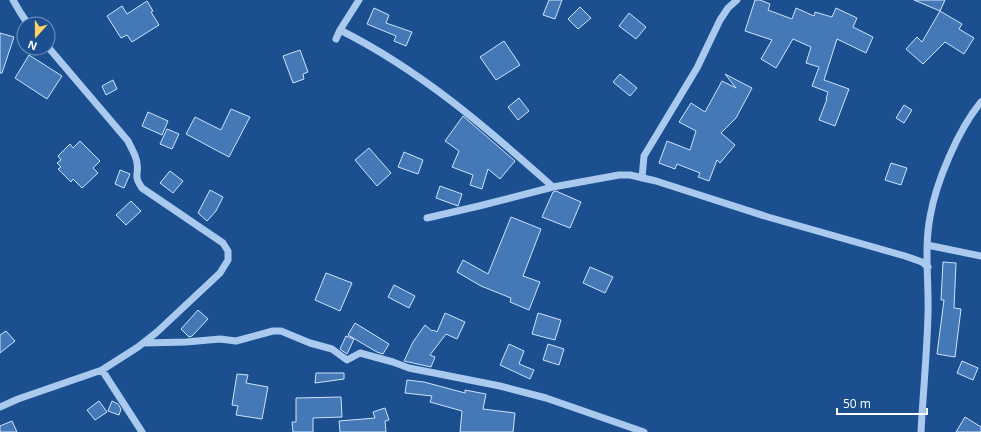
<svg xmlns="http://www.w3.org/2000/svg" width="981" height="432" viewBox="0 0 981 432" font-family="'Open Sans',sans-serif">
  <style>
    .building { fill: #4478b7; stroke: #cfe3fa }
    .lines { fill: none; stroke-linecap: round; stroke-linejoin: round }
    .minor { stroke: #a9c9ee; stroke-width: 7 }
  </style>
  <rect width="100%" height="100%" fill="#1b4f8f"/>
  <path class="building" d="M549,0H562L555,19L543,15Z
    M755,0H760L770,4L768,10L792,19L796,8L814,16L815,12L832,17L836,8L857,18L853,27L873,37L866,53L837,39L824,80L849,89L835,126L819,120L827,99H826L828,92L812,86L819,67L806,63L811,47L793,39L776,68L761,59L772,40L745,31Z
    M914,0H945L940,11Z
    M147,1L153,11L151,12L159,25L132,42L127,35L121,38L107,16L122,6L127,14Z
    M580,7L591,18L578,29L568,19Z
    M374,8L389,15L386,23L412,32L406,46L394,41L396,36L367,24Z
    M940,11L962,24L959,29L974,38L964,54L945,42L923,64L906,49L917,37L922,42Z
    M629,13L646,27L636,39L619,26Z
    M0,33L14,37L2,73H0Z
    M504,41L520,65L496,80L480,57Z
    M300,50L308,72L303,74L304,79L293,83L283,56Z
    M29,55L62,76L47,99L15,78Z
    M620,74L637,88L630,96L613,82Z
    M725,74L752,88L736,118L721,133L735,145L720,163L717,160L709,181L698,177L700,173L677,164L675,169L659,163L667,141L690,150L696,131L679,122L691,103L705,112L722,81L736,88Z
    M113,80L117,89L106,95L102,86Z
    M519,98L529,111L518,120L508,107Z
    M904,105L912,110L904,123L896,118Z
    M231,109L250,117L229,157L186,134L195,117L221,130Z
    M148,112L168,121L162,135L142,126Z
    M463,116L515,161L500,179L488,169L482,189L470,185L473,175L452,167L459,151L445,141Z
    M167,129L179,134L172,149L160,144Z
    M80,141L100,161L93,168L98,173L82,188L73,179L71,182L58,169L61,167L57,163L61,160L58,156L70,144L73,148Z
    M369,148L391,173L377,186L355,160Z
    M404,152L423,160L418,174L398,167Z
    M891,163L907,168L901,185L885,180Z
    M120,170L130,174L124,188L115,184Z
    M170,171L183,181L173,193L160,183Z
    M440,186L462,194L458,206L436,198Z
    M210,190L223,197L216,211L207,221L198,213Z
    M556,191L581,202L570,228L542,217L553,192Z
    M131,201L141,211L126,225L116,215Z
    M511,217L541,229L523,276L540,282L529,310L510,302L511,298L481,286L457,272L463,260L488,274Z
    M943,262L956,263L954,308L961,309L955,357L937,354L944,300H941Z
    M590,267L613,277L605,293L583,283Z
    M326,273L352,283L340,311L315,300Z
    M394,285L415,296L409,308L388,297Z
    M198,310L208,319L192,336L189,337L181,329Z
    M445,313L465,322L457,339L446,334L430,355L435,357L431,367L404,361L413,342L425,325L432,331L433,330L437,332Z
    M538,313L561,320L555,340L532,334Z
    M355,323L389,344L383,354L377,352L348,335Z
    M6,331L15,341L0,353V335Z
    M346,336L354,339L347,354L340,349Z
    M509,344L524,351L519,364L534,370L530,379L500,365Z
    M548,344L564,349L559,365L543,360Z
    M962,361L978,368L973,380L957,373Z
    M316,373H344V379L315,383Z
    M237,374L248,375L246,383L268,387L262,419L236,415L238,406L232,405Z
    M407,380L424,382L465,393V390L486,394L483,409L515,413L513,432H460L462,411L430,402L432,396L405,393Z
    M341,397L342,417L313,418V432H293L292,422H296V398Z
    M99,401L107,412L95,420L87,410Z
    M112,401L118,404L121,409L119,415L108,411Z
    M385,408L389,420L385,421L386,432H340L339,421L375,418L373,412Z
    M965,417L981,427V432H956Z
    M12,421L17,432H0V426Z"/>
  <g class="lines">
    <path class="minor" d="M13,0L20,12L28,24
      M340,30C420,70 487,128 553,187
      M336,39L340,30L359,0
      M642,178L644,156L697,68L720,20L728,8L737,0
      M427,218L479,206L553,187L619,175H630L656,181L768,217L905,256L922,262L928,267
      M927,245L981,256
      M144,343L186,342L220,339L236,341L273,331H281L310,343L332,349L347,360L360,353L393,362L409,368L500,386L546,398L644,432
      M102,370L142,432
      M0,407L18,399L102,370L138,347L157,332L220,273L228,260V251L223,243L142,188C133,175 139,176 137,163C136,155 131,148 128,141L48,47
      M921,432C923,393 927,354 928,314C929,282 924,249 930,217C936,182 958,130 981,102"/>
  </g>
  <g transform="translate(36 36) rotate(201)"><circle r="19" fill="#1b4f8f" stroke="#7695bc"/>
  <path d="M0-3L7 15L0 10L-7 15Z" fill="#ffd166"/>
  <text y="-6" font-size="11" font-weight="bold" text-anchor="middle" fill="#ffffff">N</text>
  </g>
  <path d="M837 408v6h90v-6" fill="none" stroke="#ffffff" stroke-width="2"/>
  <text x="843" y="408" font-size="12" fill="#ffffff" stroke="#1b4f8f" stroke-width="3" paint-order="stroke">50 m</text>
</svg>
